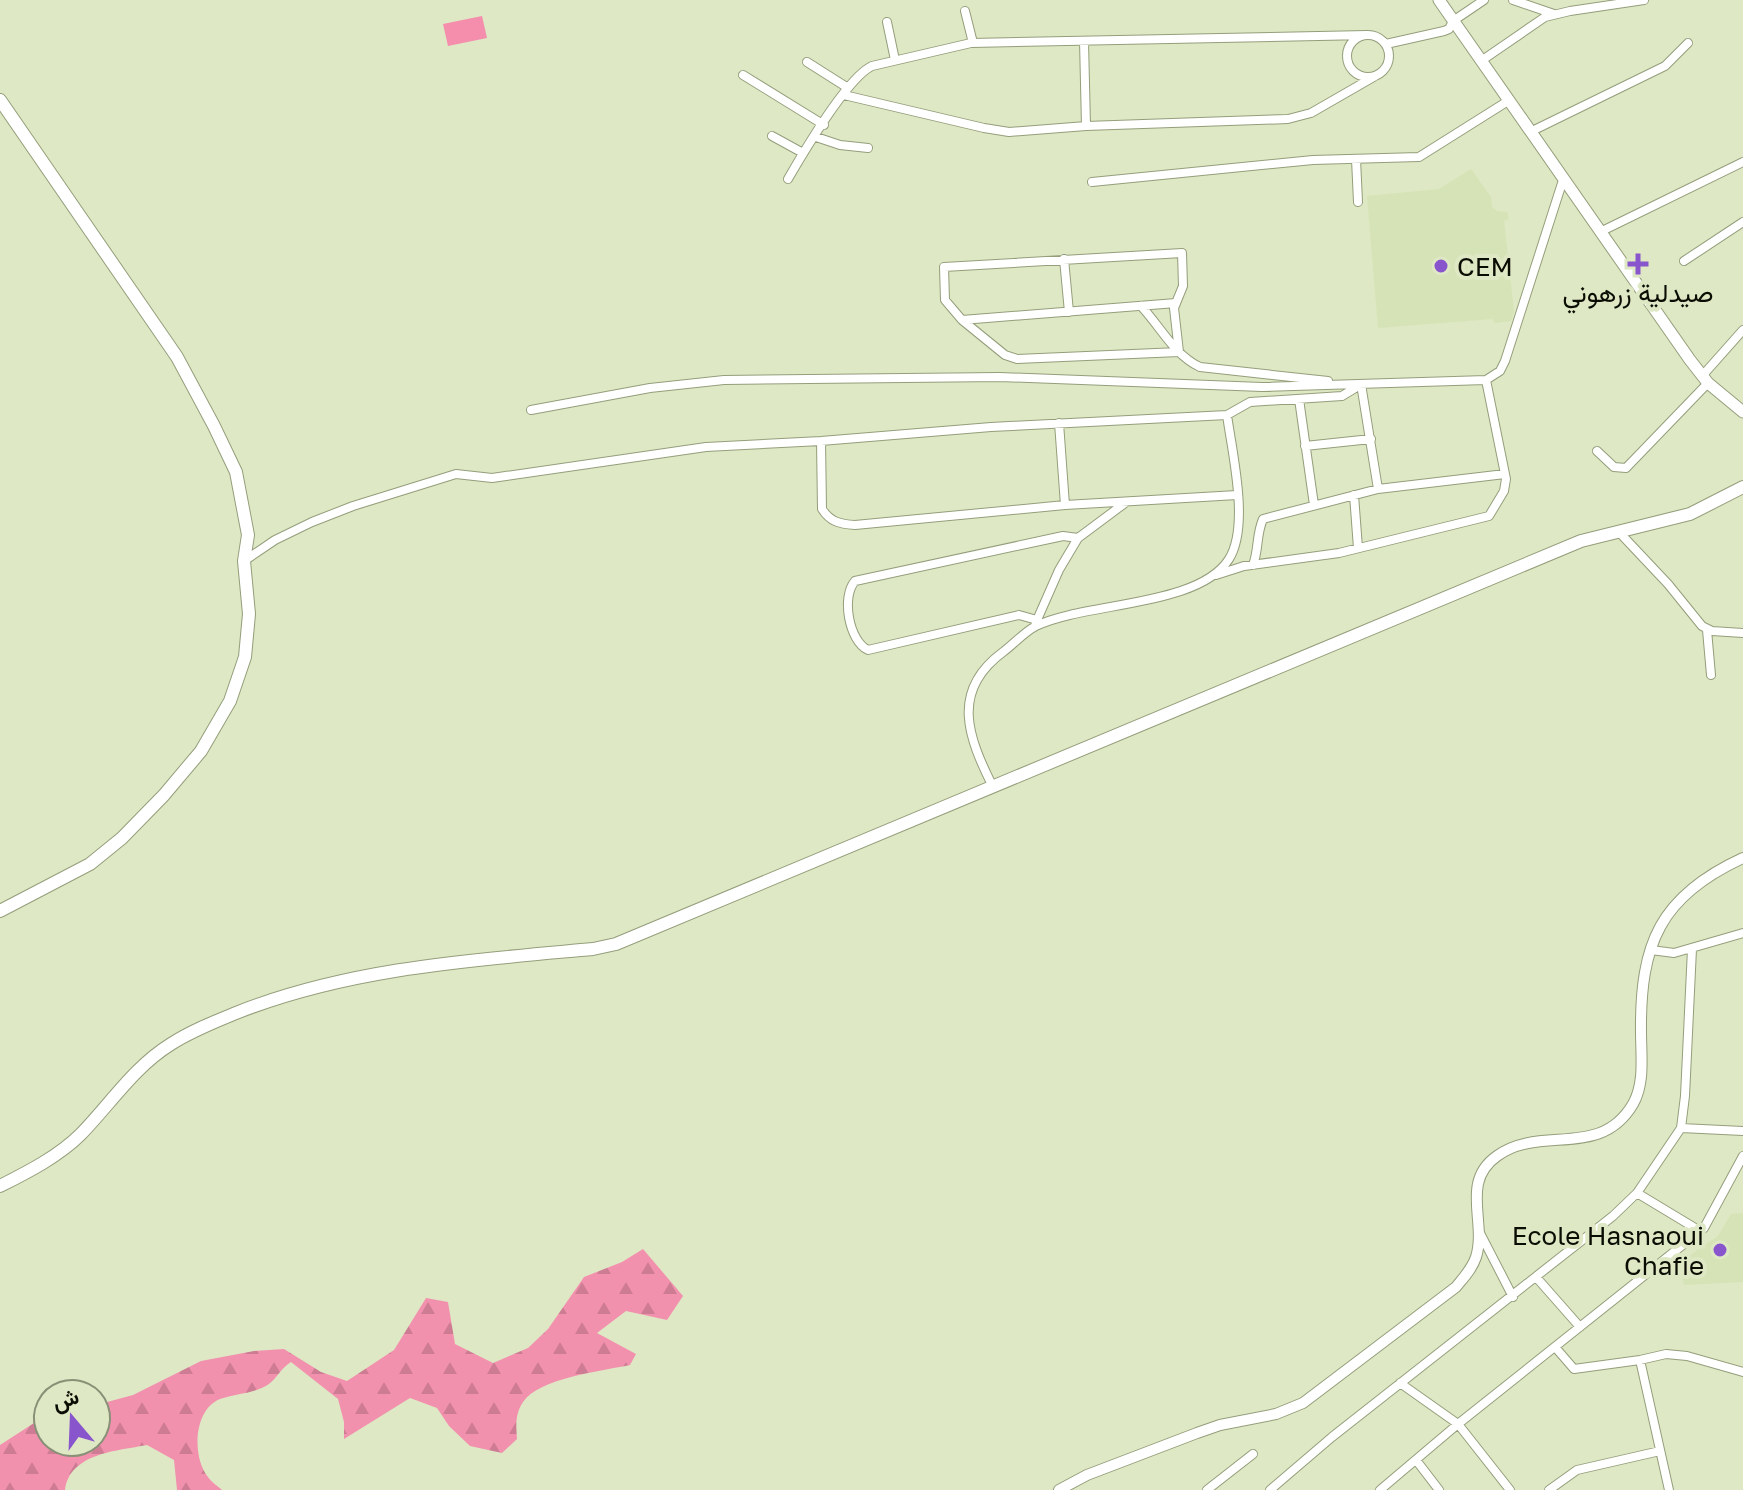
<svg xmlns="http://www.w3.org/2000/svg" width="1743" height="1490" viewBox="0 0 1743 1490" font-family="'Golos Text',Vazirmatn,sans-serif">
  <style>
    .built { fill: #d6e3b6 }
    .green { fill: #f58dad }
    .forest { fill: url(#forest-firs) }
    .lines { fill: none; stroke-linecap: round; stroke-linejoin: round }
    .minor-casing { stroke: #949e7b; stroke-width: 10 }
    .tertiary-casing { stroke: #949e7b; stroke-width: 12 }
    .secondary-casing { stroke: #949e7b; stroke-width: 13 }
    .primary-casing { stroke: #949e7b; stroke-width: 14 }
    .minor { stroke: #fff; stroke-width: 8 }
    .tertiary { stroke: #fff; stroke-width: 10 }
    .secondary { stroke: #fff; stroke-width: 11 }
    .primary { stroke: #fff; stroke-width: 12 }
    .poi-dot { fill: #8955cd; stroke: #dee8c4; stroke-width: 3 }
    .labels { text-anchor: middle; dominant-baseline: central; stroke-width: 8; stroke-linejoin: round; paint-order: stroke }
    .poi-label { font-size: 26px; fill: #0a0d03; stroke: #dee8c4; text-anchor: start }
  </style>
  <defs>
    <pattern id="forest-firs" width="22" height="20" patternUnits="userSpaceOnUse" patternTransform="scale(2)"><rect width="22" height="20" fill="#f291ae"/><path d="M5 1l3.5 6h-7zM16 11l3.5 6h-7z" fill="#ce7c94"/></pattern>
  </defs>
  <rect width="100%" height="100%" fill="#dee8c4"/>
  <path class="built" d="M1471,169L1491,197L1492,207L1497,211L1507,212L1509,219L1504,221L1514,311L1511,321L1494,323L1493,319L1378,328L1367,196L1439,189Z
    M1743,1213V1282L1684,1285L1677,1264L1718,1236L1731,1214Z"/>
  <path class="green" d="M482,16L487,38L448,46L443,24Z"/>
  <path class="forest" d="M643,1249L683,1296L667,1320L626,1311L597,1333L636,1354L630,1365C602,1371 539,1378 523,1402C515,1414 516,1426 517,1439L502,1453L470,1446L449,1426L437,1408L410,1398L344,1439V1422L338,1399L291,1362C281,1368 277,1378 269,1384C254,1394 236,1393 220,1399C193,1410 192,1457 208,1477C211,1482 218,1486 222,1490H177L174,1460L147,1445C117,1451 70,1453 65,1490H0V1445L48,1414V1442H96V1405L133,1395L201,1361L254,1351L284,1349L321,1372L347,1381L394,1350L426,1298L448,1302L455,1344L493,1363L528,1348L548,1329L584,1277L622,1262Z"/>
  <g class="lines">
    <g class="minor-casing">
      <path id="minor" d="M1513,0L1554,14
        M965,11L973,43
        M887,22L895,60
        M1347 56a21 21 0 1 1 42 0a21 21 0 1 1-42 0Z
        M1084,41L1086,126
        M1386,44L1444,31L1449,29L1453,21L1484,0
        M1481,61L1545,17L1570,11L1644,0
        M807,62L848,88
        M743,75L824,125
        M844,95L984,128L1009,132L1086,126L1288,119L1311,113L1377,75
        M1530,132L1665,66L1688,43
        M772,136L803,153
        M816,137L840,145L868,148
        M1356,159L1358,202
        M788,179C803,153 848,77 872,66L971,43L1367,35
        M1092,182L1313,160L1419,157L1508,101
        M1600,232L1743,162
        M1064,259L1069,312
        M1684,261L1743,222
        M1141,306C1160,326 1174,355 1200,367L1328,381
        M962,320L1005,355L1017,359L1179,352L1174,308L1183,286L1182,253L944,267L945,300L962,320L1176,303
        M1703,375L1743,330
        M1361,384L1378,489
        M1299,399L1314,505
        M531,410L650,388L724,380L1000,377L1262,387L1486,380L1500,371L1505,361L1563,180
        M1059,423L1065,505
        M821,441L822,509C830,522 840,524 855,525L1065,505L1237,495
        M1305,446L1371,439
        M1597,451L1614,467L1626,468L1708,383
        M1354,495L1358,548
        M1618,531L1668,584L1702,626L1712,631L1743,633
        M244,561L275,540L312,522L353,506L456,474L492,478L706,447L821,441L991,427L1227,415L1250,402L1342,396L1360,385
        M1253,565C1259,549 1256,535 1263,519L1378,489L1505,474
        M1216,575L1244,566L1339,553L1489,516L1504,491L1506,479L1486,380
        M1037,620L1059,570L1078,538
        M1035,626L1037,620L1019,615L868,650C849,641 841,597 855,581L1063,536L1078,538L1125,503
        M1707,630L1711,675
        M993,787C968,737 950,691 1003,652C1014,644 1024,632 1036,626C1085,602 1199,607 1229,559C1250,526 1232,452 1227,415
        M1651,950L1674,953L1743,933
        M1681,1128L1743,1131
        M1637,1193L1700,1231
        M1480,1233L1513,1297
        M1536,1277L1580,1327
        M1555,1347L1574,1369L1640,1360L1666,1354L1687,1356L1743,1372
        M1640,1360L1669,1490
        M1400,1383L1458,1424L1510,1490
        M1416,1460L1439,1490
        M1207,1490L1253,1454
        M1270,1490L1332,1437L1613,1216L1637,1193L1681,1128L1685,1096L1692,949
        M1380,1490L1458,1424L1704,1228L1743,1156
        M1549,1490L1577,1470L1660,1451"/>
    </g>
    <g class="tertiary-casing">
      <path id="tertiary" d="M1059,1490L1087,1475L1197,1433L1220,1425L1276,1414L1303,1403L1456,1287C1464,1277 1472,1269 1476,1257C1487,1222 1460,1182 1497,1156C1541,1124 1600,1160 1633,1104C1645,1083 1641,1056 1641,1032C1640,944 1660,896 1743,858"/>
    </g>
    <g class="secondary-casing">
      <path id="secondary" d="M1439,0L1690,360L1708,383L1743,412"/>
    </g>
    <g class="primary-casing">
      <path id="primary" d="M0,100L177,357L214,426L236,472L248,535L244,561L249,614L245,657L230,701L201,751L164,795L122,838L90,864L0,911
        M0,1186C28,1172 59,1156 81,1134C111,1103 134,1067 171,1044C191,1031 214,1022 236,1013C349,968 473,960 593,949L616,944L1581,541L1690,514L1743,487"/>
    </g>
    <use href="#minor" class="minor"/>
    <use href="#tertiary" class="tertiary"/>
    <use href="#secondary" class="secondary"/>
    <use href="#primary" class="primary"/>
  </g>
  <g class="poi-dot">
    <path d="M1634 252h8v8h8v8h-8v8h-8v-8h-8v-8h8z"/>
    <circle cx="1441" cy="266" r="8"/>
    <circle cx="1720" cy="1250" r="8"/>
  </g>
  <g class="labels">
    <g class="poi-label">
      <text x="1457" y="266">CEM</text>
      <text x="1638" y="292" text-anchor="middle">صيدلية زرهوني</text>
      <text x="1704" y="1235" text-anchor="end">Ecole Hasnaoui<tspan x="1704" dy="30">Chafie</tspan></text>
    </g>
  </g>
  <g transform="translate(72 1418) rotate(341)"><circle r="38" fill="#dee8c4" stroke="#899077" stroke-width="2"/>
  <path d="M0-6L14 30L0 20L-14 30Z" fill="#8955cd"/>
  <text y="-12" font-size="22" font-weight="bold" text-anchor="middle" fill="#0a0d03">ش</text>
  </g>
</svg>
